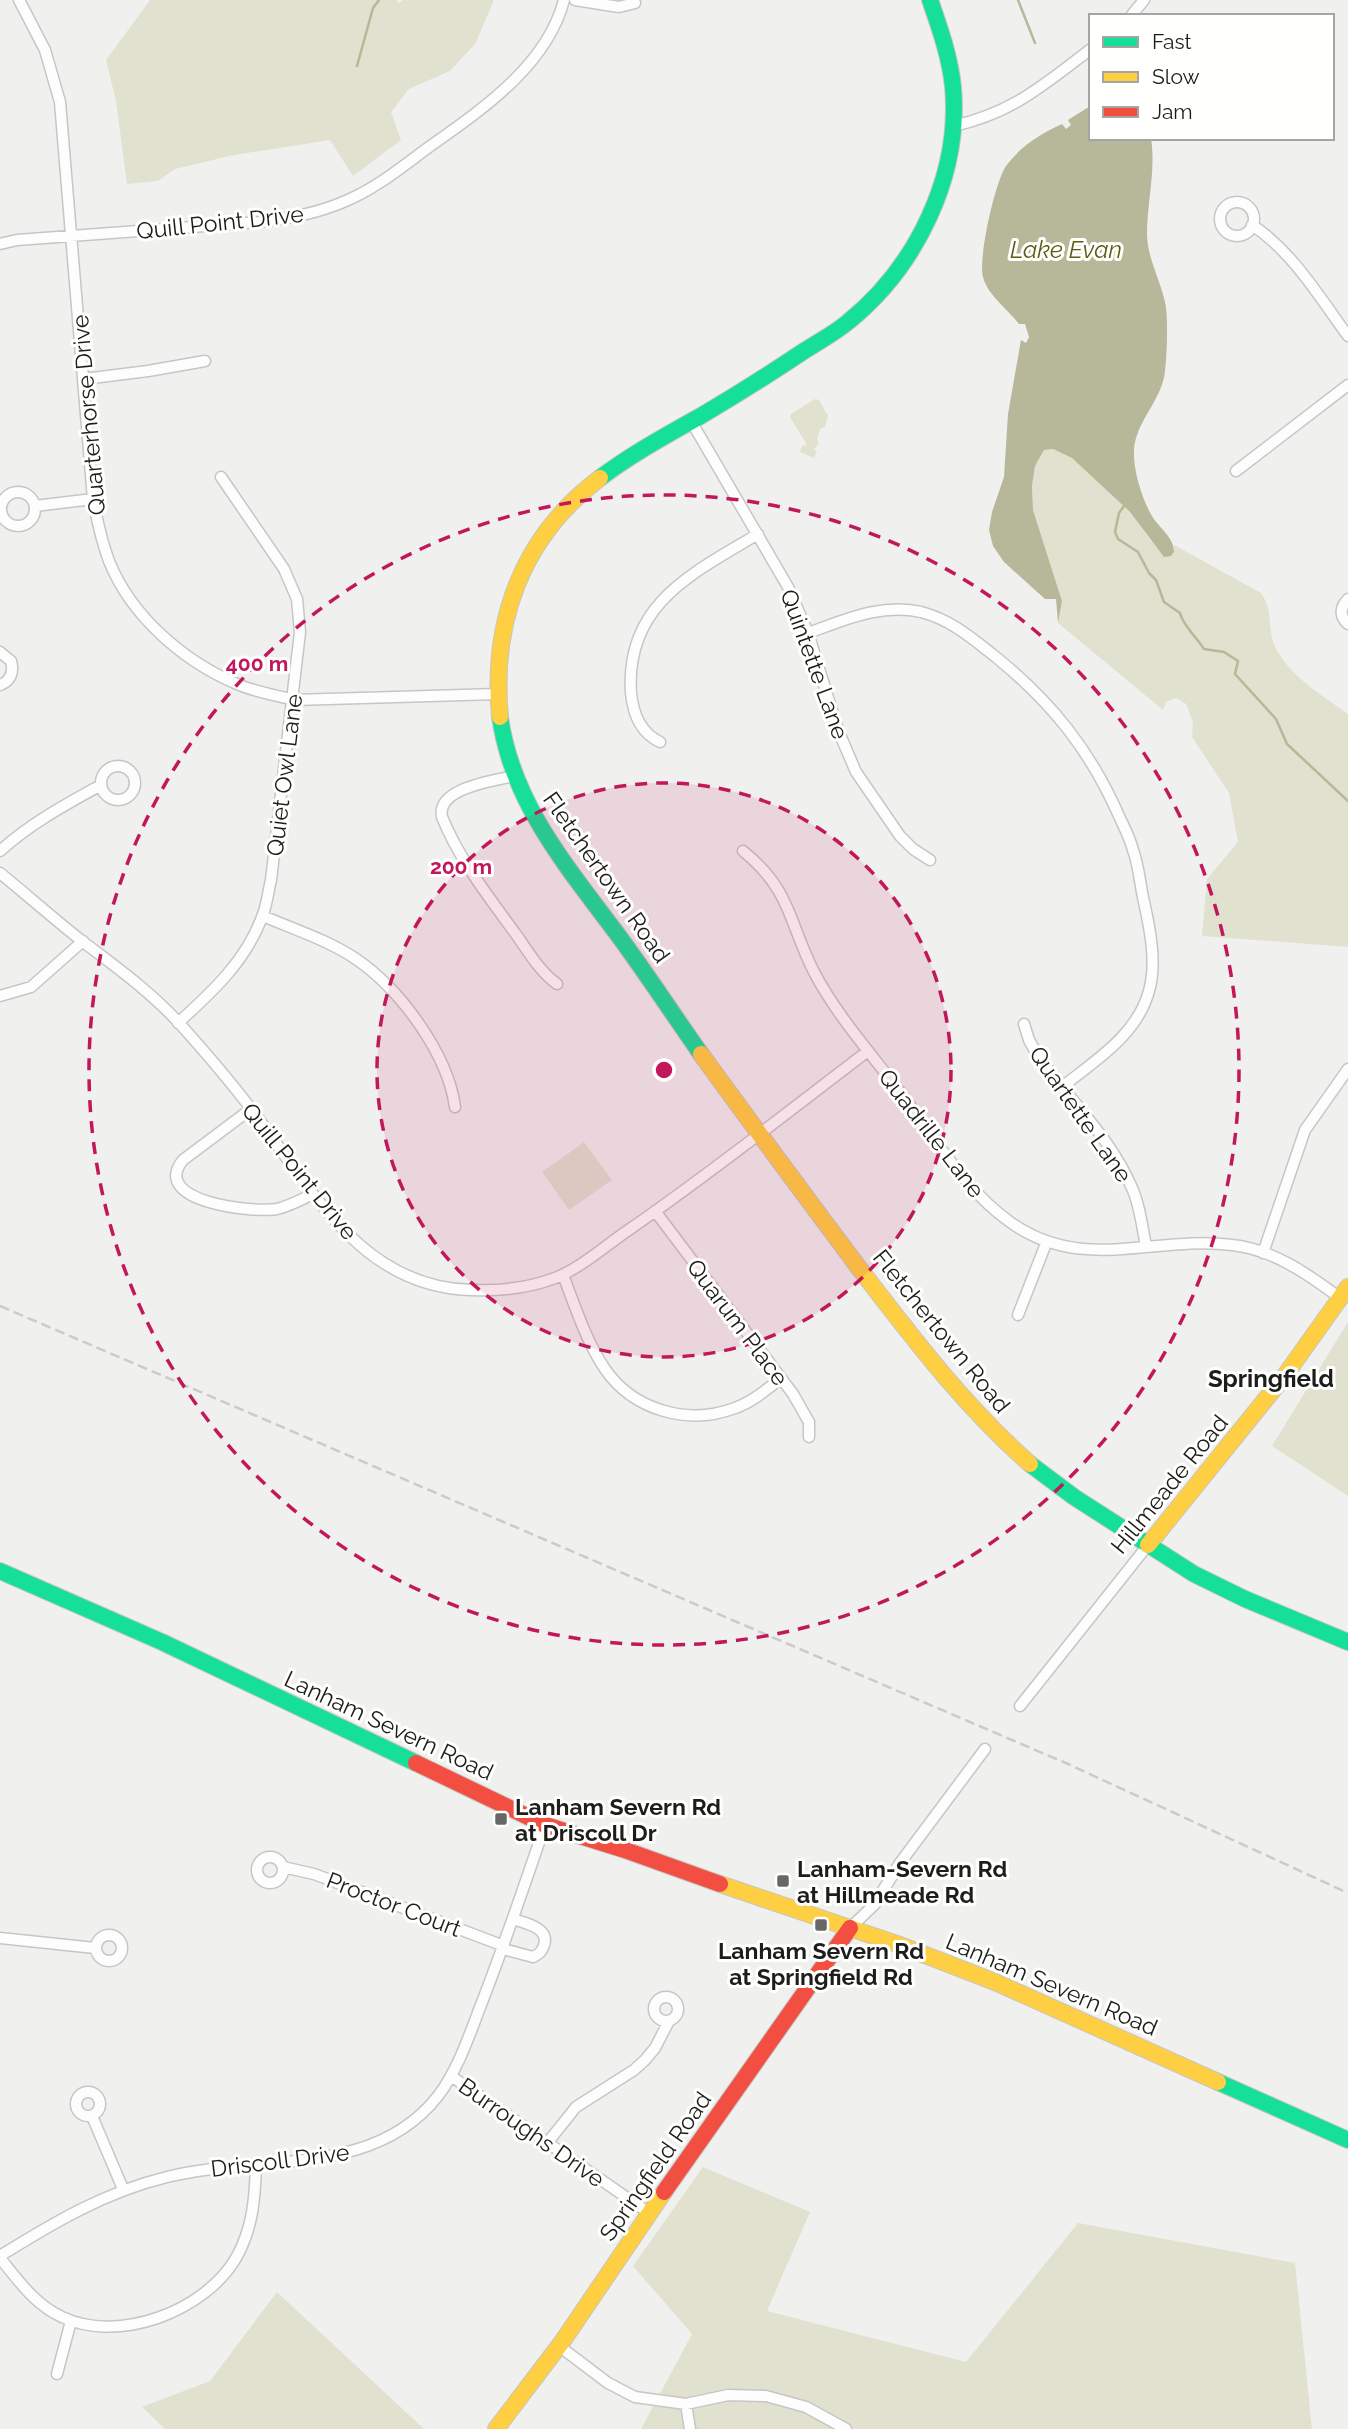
<svg xmlns="http://www.w3.org/2000/svg" width="1348" height="2429" viewBox="0 0 1348 2429" font-family="Raleway,sans-serif">
  <style>
    .green { fill: #e1e1d0 }
    .water { fill: #b7b799 }
    .lines { fill: none; stroke-linecap: round; stroke-linejoin: round }
    .stream { stroke: #b7b799; stroke-width: 2.5 }
    .street-casing { stroke: #c6c6c5; stroke-width: 13 }
    .fast-casing { stroke: #c6c6c5; stroke-width: 18 }
    .slow-casing { stroke: #c6c6c5; stroke-width: 18 }
    .jam-casing { stroke: #c6c6c5; stroke-width: 18 }
    .street { stroke: #fdfdfd; stroke-width: 10 }
    .fast { stroke: #16e098; stroke-width: 16 }
    .slow { stroke: #ffcf43; stroke-width: 16 }
    .jam { stroke: #f24e42; stroke-width: 16 }
    .rail { stroke: #cbcbca; stroke-width: 2.5; stroke-dasharray: 10 5; stroke-linecap: butt }
    .ring { fill: none; stroke: #c2185b; stroke-width: 3.5; stroke-dasharray: 12 9 }
    .poi-dot { fill: #676766; stroke: #fffffe; stroke-width: 2.5 }
    .labels { text-anchor: middle; dominant-baseline: central; stroke-width: 6; stroke-linejoin: round; paint-order: stroke }
    .street-label { font-size: 23px; fill: #1d1d1c; stroke: #fffffe }
    .poi-label { font-size: 23px; font-weight: bold; fill: #1d1d1c; stroke: #fffffe; text-anchor: start }
    .water-label { font-size: 24px; font-style: italic; fill: #5c5a13; stroke: #fffffe }
    .neighbourhood-label { font-size: 24px; font-weight: bold; fill: #1d1d1c; stroke: #fffffe }
    .centre { fill: #c2185b; stroke: #fffffe; stroke-width: 3.5 }
    .ring-label { font-size: 21px; text-anchor: middle; font-weight: bold; fill: #c2185b; stroke: #fffffe; stroke-width: 6; stroke-linejoin: round; paint-order: stroke }
  </style>
  <rect width="100%" height="100%" fill="#f0f0ef"/>
  <path class="green" d="M150,0H396L399,3L403,0H494L475,44L450,71L409,89L391,112L401,140L353,176L330,140L234,155L175,169L158,181L127,184L116,101L106,60Z
    M815,399L819,400L828,416L825,427L820,429L817,439L819,444L813,450L817,451L814,458L800,452L802,446L807,445L790,417L791,414Z
    M1053,449L1072,458L1130,512L1152,542L1171,556L1174,552V545L1261,593C1272,608 1268,624 1273,641C1283,672 1322,695 1348,714V947L1202,936L1207,879L1238,842L1229,793L1192,737L1193,722L1186,704L1176,698L1166,702L1163,710L1058,623L1062,601L1033,510L1032,486L1035,466L1044,450Z
    M584,1142L612,1180L569,1210L542,1172Z
    M1348,1322V1496L1272,1446Z
    M703,2167L810,2212L767,2311L966,2362L1078,2223L1295,2263L1312,2429H641L692,2334L633,2266Z
    M277,2292L424,2429H165L142,2407L210,2381Z"/>
  <path class="water" d="M1087,108H1091V138H1151C1156,171 1147,202 1147,234C1147,258 1162,283 1166,307C1168,324 1167,354 1165,371C1162,401 1136,420 1134,450C1133,470 1142,499 1152,516C1159,528 1174,537 1174,552L1171,556L1164,557L1130,512L1072,458L1053,449L1044,450L1035,466L1032,486L1033,510L1062,601L1058,623L1056,599H1045L1004,562L993,546L989,530L992,512L1004,477L1008,414L1021,340L1026,343L1029,337L1025,324H1019C1008,309 988,296 983,277C978,258 995,182 1006,166C1021,146 1040,134 1062,124L1066,129L1071,125L1068,120Z"/>
  <g class="lines">
    <path class="stream" d="M1018,0L1035,43
      M357,66L373,8L379,0
      M1124,506L1119,513L1115,532L1118,539L1138,552L1149,573L1156,580L1164,602L1180,613C1182,624 1197,638 1204,649L1224,652L1238,661L1235,674L1276,719L1287,744L1348,801"/>
    <g class="street-casing">
      <path id="street" d="M19,0L45,50L60,102L93,499C97,520 101,540 109,561C131,616 183,661 237,684C255,692 275,695 294,700L497,694
        M575,0L619,7L635,3
        M1131,16L1144,0
        M953,126C1013,113 1043,85 1091,49
        M1220 219a17 17 0 1 1 34 0a17 17 0 1 1-34 0Z
        M1252,225C1292,251 1320,298 1348,336
        M0,244L17,240L260,222C291,218 319,213 348,200C378,187 403,166 429,147C481,110 547,66 564,0
        M84,379L148,371L205,361
        M691,421L788,587L808,633L838,730L856,772L900,836L913,849L930,860
        M1236,471L1348,385
        M1 509a17 17 0 1 1 34 0a17 17 0 1 1-34 0Z
        M35,506L93,499
        M1348,599C1340,607 1339,616 1348,624
        M808,633C845,620 881,603 921,612C952,620 973,639 997,658C1052,703 1090,750 1119,816C1124,827 1130,838 1133,850C1139,866 1140,885 1144,902C1150,929 1157,963 1149,991C1137,1035 1096,1060 1062,1087
        M0,652L11,661C14,672 11,681 0,685
        M660,742C641,733 633,714 631,693C625,604 693,573 758,534
        M101 783a17 17 0 1 1 34 0a17 17 0 1 1-34 0Z
        M514,776C493,781 436,788 442,817C459,859 488,896 515,933C528,951 539,971 557,984
        M0,851C31,823 65,805 101,785
        M743,851C792,891 788,921 814,972C836,1014 868,1050 897,1088C933,1134 962,1188 1010,1222C1082,1274 1154,1235 1232,1245C1272,1249 1308,1274 1340,1298
        M0,873C27,895 54,919 82,941C116,967 151,992 180,1024C205,1052 230,1081 252,1110C311,1188 361,1288 472,1290C500,1291 529,1288 555,1278C581,1268 606,1245 630,1229C711,1173 789,1111 868,1051
        M263,916C293,929 328,940 356,959C400,989 448,1054 455,1107
        M0,996L31,987L83,941
        M178,1023C212,992 246,961 262,917C267,905 268,892 271,880L300,632L297,599L284,569L221,477
        M1024,1024L1029,1040L1038,1056C1069,1099 1111,1138 1132,1188C1140,1205 1142,1227 1146,1246
        M251,1109L183,1160C149,1202 253,1213 277,1209C290,1206 302,1199 313,1194
        M655,1211L793,1394L809,1422V1437
        M1263,1253L1305,1130L1348,1069
        M563,1275C575,1306 586,1341 605,1369C633,1410 688,1426 735,1408C752,1402 766,1390 780,1379
        M1018,1315L1047,1241
        M1020,1706L1148,1545
        M257 1870a13 13 0 1 1 26 0a13 13 0 1 1-26 0Z
        M283,1867L314,1874L504,1946
        M850,1928L874,1905L900,1863L985,1749
        M96 1948a13 13 0 1 1 26 0a13 13 0 1 1-26 0Z
        M0,1938L95,1948
        M503,1949L533,1957C539,1954 542,1952 544,1945C550,1928 525,1923 513,1919
        M654 2009a12 12 0 1 1 24 0a12 12 0 1 1-24 0Z
        M451,2076L649,2213
        M76 2104a12 12 0 1 1 24 0a12 12 0 1 1-24 0Z
        M92,2116L123,2189
        M548,2142L576,2107L634,2070L645,2060L655,2048L669,2021
        M0,2256C53,2223 105,2192 167,2177C258,2154 373,2179 438,2096C457,2071 468,2039 479,2010C503,1949 524,1887 545,1825
        M0,2258C18,2280 35,2305 62,2317C119,2344 205,2311 236,2258C253,2228 255,2198 256,2164
        M559,2346L608,2383L635,2397L686,2404L728,2395L766,2396L806,2407L846,2429
        M57,2374L71,2321
        M686,2404L690,2429"/>
    </g>
    <g class="fast-casing">
      <path id="fast" d="M600,478C633,453 669,434 704,414C738,394 771,373 804,351C818,342 835,333 848,322C916,267 961,176 953,87C950,57 940,29 930,0
        M500,717C512,802 565,864 615,931C645,971 672,1013 701,1054
        M1030,1464L1074,1497L1194,1574L1245,1599L1348,1642
        M0,1571L162,1642L416,1763
        M1218,2082L1348,2140"/>
    </g>
    <g class="slow-casing">
      <path id="slow" d="M500,717C491,621 522,537 600,478
        M701,1054C753,1126 806,1197 859,1268C912,1337 964,1406 1030,1464
        M1148,1545L1286,1374L1348,1287
        M720,1884L897,1944L995,1982L1218,2082
        M496,2429L562,2342L664,2192"/>
    </g>
    <g class="jam-casing">
      <path id="jam" d="M416,1763L545,1825L625,1850L720,1884
        M664,2192L850,1928"/>
    </g>
    <use href="#street" class="street"/>
    <use href="#fast" class="fast"/>
    <use href="#slow" class="slow"/>
    <use href="#jam" class="jam"/>
    <path class="rail" d="M0,1306L1068,1764L1348,1893"/>
  </g>
  <circle cx="664" cy="1070" r="287" fill="#c2185b" fill-opacity=".12"/>
  <g class="ring">
    <circle cx="664" cy="1070" r="287"/>
    <circle cx="664" cy="1070" r="575"/>
  </g>
  <g class="poi-dot">
    <rect x="494" y="1812" width="14" height="14" rx="3.5"/>
    <rect x="776" y="1874" width="14" height="14" rx="3.5"/>
    <rect x="814" y="1918" width="14" height="14" rx="3.5"/>
  </g>
  <g class="labels">
    <g class="street-label">
      <text transform="translate(220 222) rotate(-6)">Quill Point Drive</text>
      <text transform="translate(88 415) rotate(-95)">Quarterhorse Drive</text>
      <text transform="translate(815 664) rotate(70)">Quintette Lane</text>
      <text transform="translate(284 775) rotate(-83)">Quiet Owl Lane</text>
      <text transform="translate(607 877) rotate(55)">Fletchertown Road</text>
      <text transform="translate(1081 1114) rotate(55)">Quartette Lane</text>
      <text transform="translate(932 1133) rotate(52)">Quadrille Lane</text>
      <text transform="translate(300 1171) rotate(51)">Quill Point Drive</text>
      <text transform="translate(738 1322) rotate(53)">Quarum Place</text>
      <text transform="translate(942 1331) rotate(51)">Fletchertown Road</text>
      <text transform="translate(1169 1484) rotate(-51)">Hillmeade Road</text>
      <text transform="translate(389 1725) rotate(25)">Lanham Severn Road</text>
      <text transform="translate(394 1904) rotate(21)">Proctor Court</text>
      <text transform="translate(1052 1984) rotate(23)">Lanham Severn Road</text>
      <text transform="translate(532 2132) rotate(35)">Burroughs Drive</text>
      <text transform="translate(280 2160) rotate(-7)">Driscoll Drive</text>
      <text transform="translate(655 2166) rotate(-55)">Springfield Road</text>
    </g>
    <g class="poi-label">
      <text x="515" y="1806">Lanham Severn Rd<tspan x="515" dy="26">at Driscoll Dr</tspan></text>
      <text x="797" y="1868">Lanham-Severn Rd<tspan x="797" dy="26">at Hillmeade Rd</tspan></text>
      <text x="821" y="1950" text-anchor="middle">Lanham Severn Rd<tspan x="821" dy="26">at Springfield Rd</tspan></text>
    </g>
    <g class="water-label">
      <text x="1066" y="249">Lake Evan</text>
    </g>
    <g class="neighbourhood-label">
      <text x="1271" y="1378">Springfield</text>
    </g>
  </g>
  <circle cx="664" cy="1070" r="10" class="centre"/>
  <g class="ring-label">
    <text x="257" y="671">400 m</text>
    <text x="461" y="874">200 m</text>
  </g>
  <rect x="1089" y="14" width="245" height="126" fill="#fffffe" stroke="#a5a5a4" stroke-width="2"/>
  <rect x="1103" y="37" width="35" height="10" fill="#16e098" stroke="#a5a5a4" stroke-width="2"/>
  <text x="1152" y="49" font-size="21" fill="#1d1d1c">Fast</text>
  <rect x="1103" y="72" width="35" height="10" fill="#ffcf43" stroke="#a5a5a4" stroke-width="2"/>
  <text x="1152" y="84" font-size="21" fill="#1d1d1c">Slow</text>
  <rect x="1103" y="107" width="35" height="10" fill="#f24e42" stroke="#a5a5a4" stroke-width="2"/>
  <text x="1152" y="119" font-size="21" fill="#1d1d1c">Jam</text>
</svg>
